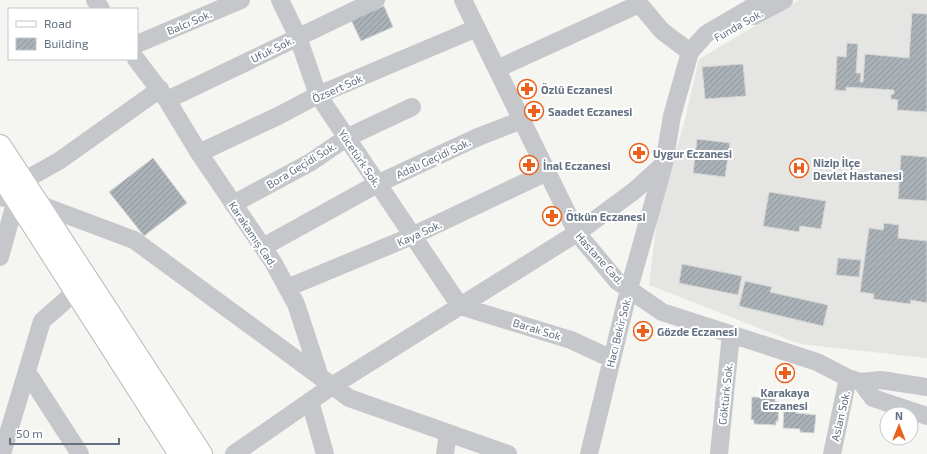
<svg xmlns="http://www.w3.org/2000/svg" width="927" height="454" viewBox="0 0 927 454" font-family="'Exo 2',sans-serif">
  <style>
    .built { fill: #e5e6e4 }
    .building { fill: url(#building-hatch); stroke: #d6d6d4 }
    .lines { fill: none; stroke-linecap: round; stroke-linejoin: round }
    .major-casing { stroke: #b5b8bd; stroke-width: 24 }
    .minor { stroke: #c5c7cb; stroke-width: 18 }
    .major { stroke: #fff; stroke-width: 22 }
    .labels { text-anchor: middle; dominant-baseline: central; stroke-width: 4; stroke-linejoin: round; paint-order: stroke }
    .street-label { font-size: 11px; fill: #637183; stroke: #fff }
    .poi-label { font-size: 11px; font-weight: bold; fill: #637183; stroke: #fff; text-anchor: start }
  </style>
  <defs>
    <pattern id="building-hatch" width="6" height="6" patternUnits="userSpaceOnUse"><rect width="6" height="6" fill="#aab1b7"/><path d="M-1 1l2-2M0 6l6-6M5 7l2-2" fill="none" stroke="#8e949a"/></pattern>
  </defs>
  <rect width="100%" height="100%" fill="#f5f5f1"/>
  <path class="built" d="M799,0H927V358L800,344L649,285L658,212L684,123L699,59Z"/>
  <path class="building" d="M384,6L393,27L361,41L351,20Z
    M912,13L927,14V112L897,110L898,100L891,99V94H894V90L846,87V91L835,90L837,56L846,57L847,43L858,44L856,73H861L860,82H863L865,54L909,58Z
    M743,64L746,96L705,99L702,67Z
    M697,139L730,143L725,177L693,173Z
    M901,155L927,157V201L898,199Z
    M153,158L187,203L144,236L109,192Z
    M769,192L826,201L821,229L800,226L799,232L763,226Z
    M884,223L899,225L898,238L927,241V303L911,300L910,304L873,299L874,294L860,292L869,228L883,230Z
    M838,258L861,260L859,277L836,275Z
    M682,264L742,276L738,295L679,283Z
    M745,281L772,287L770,292L828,305L823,326L739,306Z
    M752,397L775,398V402H779L778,421H776V425L754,424V420H751Z
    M784,407L796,408V413L816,415L814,433L800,432V429L783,428Z"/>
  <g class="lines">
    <g class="major-casing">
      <path id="major" d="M0,146L201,454
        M0,173L180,454"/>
    </g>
    <path class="minor" d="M95,0L101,9
      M280,0L298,37L318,95L460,306L571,340L612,359
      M463,0L577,233L617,281L662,312L817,362L848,378L861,382L881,380L927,387
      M636,0L662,31L690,52
      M754,16L784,0
      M137,44L241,0
      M136,59L167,100L199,153L273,262L296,304L320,377
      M497,69L639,4
      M167,100L376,0
      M199,153L278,116L318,95L477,28
      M23,181L59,161L160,89
      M0,197L38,204L134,240L349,398L508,454
      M233,204L311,162L346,138L412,107
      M263,247L377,184L478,137L522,120
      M0,257L16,200
      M287,288L412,236L547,172
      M27,372L80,454
      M861,382L873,398L927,416
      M310,401L325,454
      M2,454L42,321L75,292
      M234,454L332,386L577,233L634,191L664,164L672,116L690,52L706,34L764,0
      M445,454L448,433
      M589,454L629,289L664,164
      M719,454L731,334
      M832,454L848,378"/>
    <use href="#major" class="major"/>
  </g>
  <defs>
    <g id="pharmacy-ring" transform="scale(1)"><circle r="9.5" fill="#fff" stroke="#e9611c" stroke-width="1.5"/><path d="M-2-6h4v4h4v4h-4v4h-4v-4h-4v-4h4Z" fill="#e9611c"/></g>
    <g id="hospital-ring" transform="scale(1)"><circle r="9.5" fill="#fff" stroke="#e9611c" stroke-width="1.5"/><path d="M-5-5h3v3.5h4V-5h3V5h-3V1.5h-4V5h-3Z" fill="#e9611c"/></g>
  </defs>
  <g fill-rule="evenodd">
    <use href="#pharmacy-ring" x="527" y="89"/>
    <use href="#pharmacy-ring" x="534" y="111"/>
    <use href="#pharmacy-ring" x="639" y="153"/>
    <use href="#pharmacy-ring" x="529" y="165"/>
    <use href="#hospital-ring" x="799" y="168"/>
    <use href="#pharmacy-ring" x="552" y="216"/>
    <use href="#pharmacy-ring" x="643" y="331"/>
    <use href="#pharmacy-ring" x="785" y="373"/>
  </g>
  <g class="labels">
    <g class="street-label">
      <text transform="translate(189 22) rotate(-23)">Balcı Sok.</text>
      <text transform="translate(738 25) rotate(-29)">Funda Sok.</text>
      <text transform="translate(272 49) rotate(-26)">Ufuk Sok.</text>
      <text transform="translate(337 88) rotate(-24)">Özsert Sok</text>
      <text transform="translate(360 158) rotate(56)">Yücetürk Sok.</text>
      <text transform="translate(433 158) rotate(-25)">Adalı Geçidi Sok.</text>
      <text transform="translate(301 165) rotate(-31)">Bora Geçidi Sok.</text>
      <text transform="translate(419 233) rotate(-24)">Kaya Sok.</text>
      <text transform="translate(253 234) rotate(56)">Karakamış Cad.</text>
      <text transform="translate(600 258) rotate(48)">Hastane Cad.</text>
      <text transform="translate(537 329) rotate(17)">Barak Sok</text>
      <text transform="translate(618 332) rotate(-76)">Hacı Bekir Sok.</text>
      <text transform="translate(725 394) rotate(-84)">Göktürk Sok.</text>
      <text transform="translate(840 416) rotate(-77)">Aslan Sok.</text>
    </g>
    <g class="poi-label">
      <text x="541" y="89">Özlü Eczanesi</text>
      <text x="548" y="111">Saadet Eczanesi</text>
      <text x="653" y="153">Uygur Eczanesi</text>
      <text x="813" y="162">Nizip İlçe<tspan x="813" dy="13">Devlet Hastanesi</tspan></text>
      <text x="543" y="165">İnal Eczanesi</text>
      <text x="566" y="216">Ötkün Eczanesi</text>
      <text x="657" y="331">Gözde Eczanesi</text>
      <text x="785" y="392" text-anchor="middle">Karakaya<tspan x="785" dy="13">Eczanesi</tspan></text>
    </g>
  </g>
  <rect x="8" y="8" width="130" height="52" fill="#ffffff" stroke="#c1c6cd"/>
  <rect x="16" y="21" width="20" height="6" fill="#ffffff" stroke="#c1c6cd"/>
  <text x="44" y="28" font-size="12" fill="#637183">Road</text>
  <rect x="16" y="38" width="20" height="12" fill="url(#building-hatch)" stroke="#c1c6cd"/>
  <text x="44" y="48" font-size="12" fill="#637183">Building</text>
  <g transform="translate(899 426)"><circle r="19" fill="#ffffff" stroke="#c1c6cd"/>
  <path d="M0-3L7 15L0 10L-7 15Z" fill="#e9611c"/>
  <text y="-6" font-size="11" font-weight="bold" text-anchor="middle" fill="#637183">N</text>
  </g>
  <path d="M10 438v6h109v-6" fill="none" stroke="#637183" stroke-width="2"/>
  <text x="16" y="438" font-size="12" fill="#637183" stroke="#ffffff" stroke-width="3" paint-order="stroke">50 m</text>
</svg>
